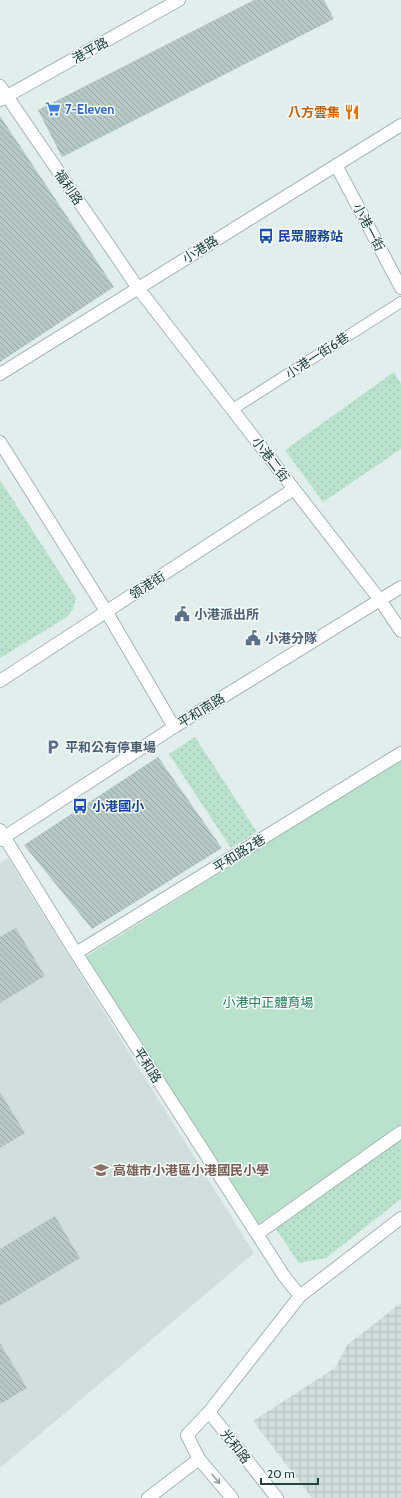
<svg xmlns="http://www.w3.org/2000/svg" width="401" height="1498" viewBox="0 0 401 1498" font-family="Cabin,'Noto Sans TC',sans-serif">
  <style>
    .built { fill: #d0dedc }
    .industrial { fill: url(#industrial-grid) }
    .grass { fill: url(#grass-dots) }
    .park { fill: #b9e2cd }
    .building { fill: url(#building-back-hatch) }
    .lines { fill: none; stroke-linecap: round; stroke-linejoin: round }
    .lane-casing { stroke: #a4b7b5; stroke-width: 12 }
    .street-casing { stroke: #a4b7b5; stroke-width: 14 }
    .lane { stroke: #fff; stroke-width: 10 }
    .street { stroke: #fff; stroke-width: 12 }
    .oneway { stroke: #90a0a0 }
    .labels { text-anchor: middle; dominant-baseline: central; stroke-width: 3; stroke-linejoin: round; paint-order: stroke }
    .street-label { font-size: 13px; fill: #204240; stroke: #f4faf8 }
    .shop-label { font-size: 13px; font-weight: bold; fill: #366cbe; stroke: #f4faf8; text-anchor: start }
    .food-label { font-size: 13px; font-weight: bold; fill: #c56008; stroke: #f4faf8; text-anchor: end }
    .transit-label { font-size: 13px; font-weight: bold; fill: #164399; stroke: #f4faf8; text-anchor: start }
    .service-label { font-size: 13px; font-weight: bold; fill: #4e5e75; stroke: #f4faf8; text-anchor: start }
    .park-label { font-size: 13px; fill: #257d5b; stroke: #f4faf8 }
    .education-label { font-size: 13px; font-weight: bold; fill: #785e54; stroke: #f4faf8; text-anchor: start }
  </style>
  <defs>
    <pattern id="industrial-grid" width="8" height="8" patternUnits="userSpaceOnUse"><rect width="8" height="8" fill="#d0dedc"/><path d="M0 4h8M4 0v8" fill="none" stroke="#b2c0be"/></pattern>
    <pattern id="grass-dots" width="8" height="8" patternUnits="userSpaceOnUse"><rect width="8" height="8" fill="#b9e2cd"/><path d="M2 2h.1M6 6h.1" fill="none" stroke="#9fc3b1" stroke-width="1.8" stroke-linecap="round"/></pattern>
    <pattern id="building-back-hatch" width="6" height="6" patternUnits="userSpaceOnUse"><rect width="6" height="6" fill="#b7c9c6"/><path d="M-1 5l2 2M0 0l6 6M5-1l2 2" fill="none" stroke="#94a5a2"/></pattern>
  </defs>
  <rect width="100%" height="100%" fill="#e2eeec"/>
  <path class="built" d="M8,858L254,1253L0,1468V863Z"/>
  <path class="industrial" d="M401,1303V1498H312L253,1421L335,1368L347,1345Z"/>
  <path class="grass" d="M394,372L401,384V449L323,502L285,450Z
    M0,480L76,598L73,609L67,617L0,658Z
    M195,737L257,832L231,848L169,754Z
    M401,1140V1199L326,1258L299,1263L276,1229Z"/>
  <path class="park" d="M401,760V1125L254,1227L82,959Z"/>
  <path class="building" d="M254,0H324L334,19L62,157L38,110Z
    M0,116L114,287L0,362Z
    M158,757L222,848L92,929L24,845Z
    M16,928L45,976L0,1003V937Z
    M0,1092L25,1133L0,1148Z
    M55,1216L80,1258L0,1306V1249Z
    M0,1343L27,1388L0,1404Z"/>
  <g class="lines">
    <g class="lane-casing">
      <path id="lane" d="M233,409L401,302"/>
    </g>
    <g class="street-casing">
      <path id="street" d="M0,86L138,288L380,600L401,631
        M0,100L179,0
        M336,165L401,288
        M0,374L401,125
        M0,442L106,611L174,727
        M0,681L294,489
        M0,830L76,953L257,1234L284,1276L300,1296
        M0,840L174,727L401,587
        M76,953L401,753
        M257,1234L401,1132
        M209,1412L277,1498
        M148,1498L199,1459
        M232,1498L199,1459L187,1435L209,1412L300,1296L401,1218"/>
    </g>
    <use href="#lane" class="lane"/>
    <use href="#street" class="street"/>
  </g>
  <defs><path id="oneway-shaft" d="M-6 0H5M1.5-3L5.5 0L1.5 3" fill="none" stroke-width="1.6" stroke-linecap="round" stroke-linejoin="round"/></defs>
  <use class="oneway" href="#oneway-shaft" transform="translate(216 1479) rotate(50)"/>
  <defs>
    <g id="supermarket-bare" transform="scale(1.2)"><path d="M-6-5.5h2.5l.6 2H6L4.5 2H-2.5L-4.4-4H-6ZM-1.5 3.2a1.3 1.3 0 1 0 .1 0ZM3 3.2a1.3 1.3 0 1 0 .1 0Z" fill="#3f7fe0" stroke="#f4faf8" stroke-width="2.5" paint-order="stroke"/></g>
    <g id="restaurant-bare" transform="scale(1.2)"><path d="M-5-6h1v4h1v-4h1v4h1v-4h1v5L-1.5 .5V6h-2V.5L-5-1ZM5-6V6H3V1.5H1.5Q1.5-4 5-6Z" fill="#e8710a" stroke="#f4faf8" stroke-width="2.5" paint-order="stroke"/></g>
    <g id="bus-bare" transform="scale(1.2)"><path d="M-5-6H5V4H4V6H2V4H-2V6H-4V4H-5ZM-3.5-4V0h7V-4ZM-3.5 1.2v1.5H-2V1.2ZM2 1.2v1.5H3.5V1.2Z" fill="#1a4fb4" stroke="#f4faf8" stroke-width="2.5" paint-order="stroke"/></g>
    <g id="civic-bare" transform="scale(1.2)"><path d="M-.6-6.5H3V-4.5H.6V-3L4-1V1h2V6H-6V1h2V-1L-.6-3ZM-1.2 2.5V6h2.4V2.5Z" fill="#5c6f8a" stroke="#f4faf8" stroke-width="2.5" paint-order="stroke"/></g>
    <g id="parking-bare" transform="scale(1.2)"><path d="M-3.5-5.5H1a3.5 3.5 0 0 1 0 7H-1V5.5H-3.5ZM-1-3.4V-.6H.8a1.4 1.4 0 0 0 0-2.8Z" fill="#5c6f8a" stroke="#f4faf8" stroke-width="2.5" paint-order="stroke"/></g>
    <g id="school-bare" transform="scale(1.2)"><path d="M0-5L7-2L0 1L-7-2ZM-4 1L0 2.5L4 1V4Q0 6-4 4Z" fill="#8d6e63" stroke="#f4faf8" stroke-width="2.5" paint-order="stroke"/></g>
  </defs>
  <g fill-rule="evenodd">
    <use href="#supermarket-bare" x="53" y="109"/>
    <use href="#restaurant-bare" x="352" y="112"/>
    <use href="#bus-bare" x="266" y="236"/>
    <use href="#civic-bare" x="182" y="614"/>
    <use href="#civic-bare" x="253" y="638"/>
    <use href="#parking-bare" x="53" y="747"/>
    <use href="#bus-bare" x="80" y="806"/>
    <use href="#school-bare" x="101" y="1170"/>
  </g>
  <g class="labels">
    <g class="street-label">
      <text transform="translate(90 50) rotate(-29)">港平路</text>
      <text transform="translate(69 187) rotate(56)">福利路</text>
      <text transform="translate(369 227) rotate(62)">小港一街</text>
      <text transform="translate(200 249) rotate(-32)">小港路</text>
      <text transform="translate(317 355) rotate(-33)">小港一街6巷</text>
      <text transform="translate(271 459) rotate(53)">小港二街</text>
      <text transform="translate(147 585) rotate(-33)">領港街</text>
      <text transform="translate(201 710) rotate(-32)">平和南路</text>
      <text transform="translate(239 853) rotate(-32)">平和路2巷</text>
      <text transform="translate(148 1065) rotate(57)">平和路</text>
      <text transform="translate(236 1446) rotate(52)">光和路</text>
    </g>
    <g class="shop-label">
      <text x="65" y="109">7-Eleven</text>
    </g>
    <g class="food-label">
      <text x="340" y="112">八方雲集</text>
    </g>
    <g class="transit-label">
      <text x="278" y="236">民眾服務站</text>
      <text x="92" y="806">小港國小</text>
    </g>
    <g class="service-label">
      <text x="194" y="614">小港派出所</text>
      <text x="265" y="638">小港分隊</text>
      <text x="65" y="747">平和公有停車場</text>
    </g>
    <g class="park-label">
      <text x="268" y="1002">小港中正體育場</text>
    </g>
    <g class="education-label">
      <text x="113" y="1170">高雄市小港區小港國民小學</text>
    </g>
  </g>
  <path d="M261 1478v6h57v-6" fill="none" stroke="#204240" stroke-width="2"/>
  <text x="267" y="1478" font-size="12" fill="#204240" stroke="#f4faf8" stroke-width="3" paint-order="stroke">20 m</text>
</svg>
